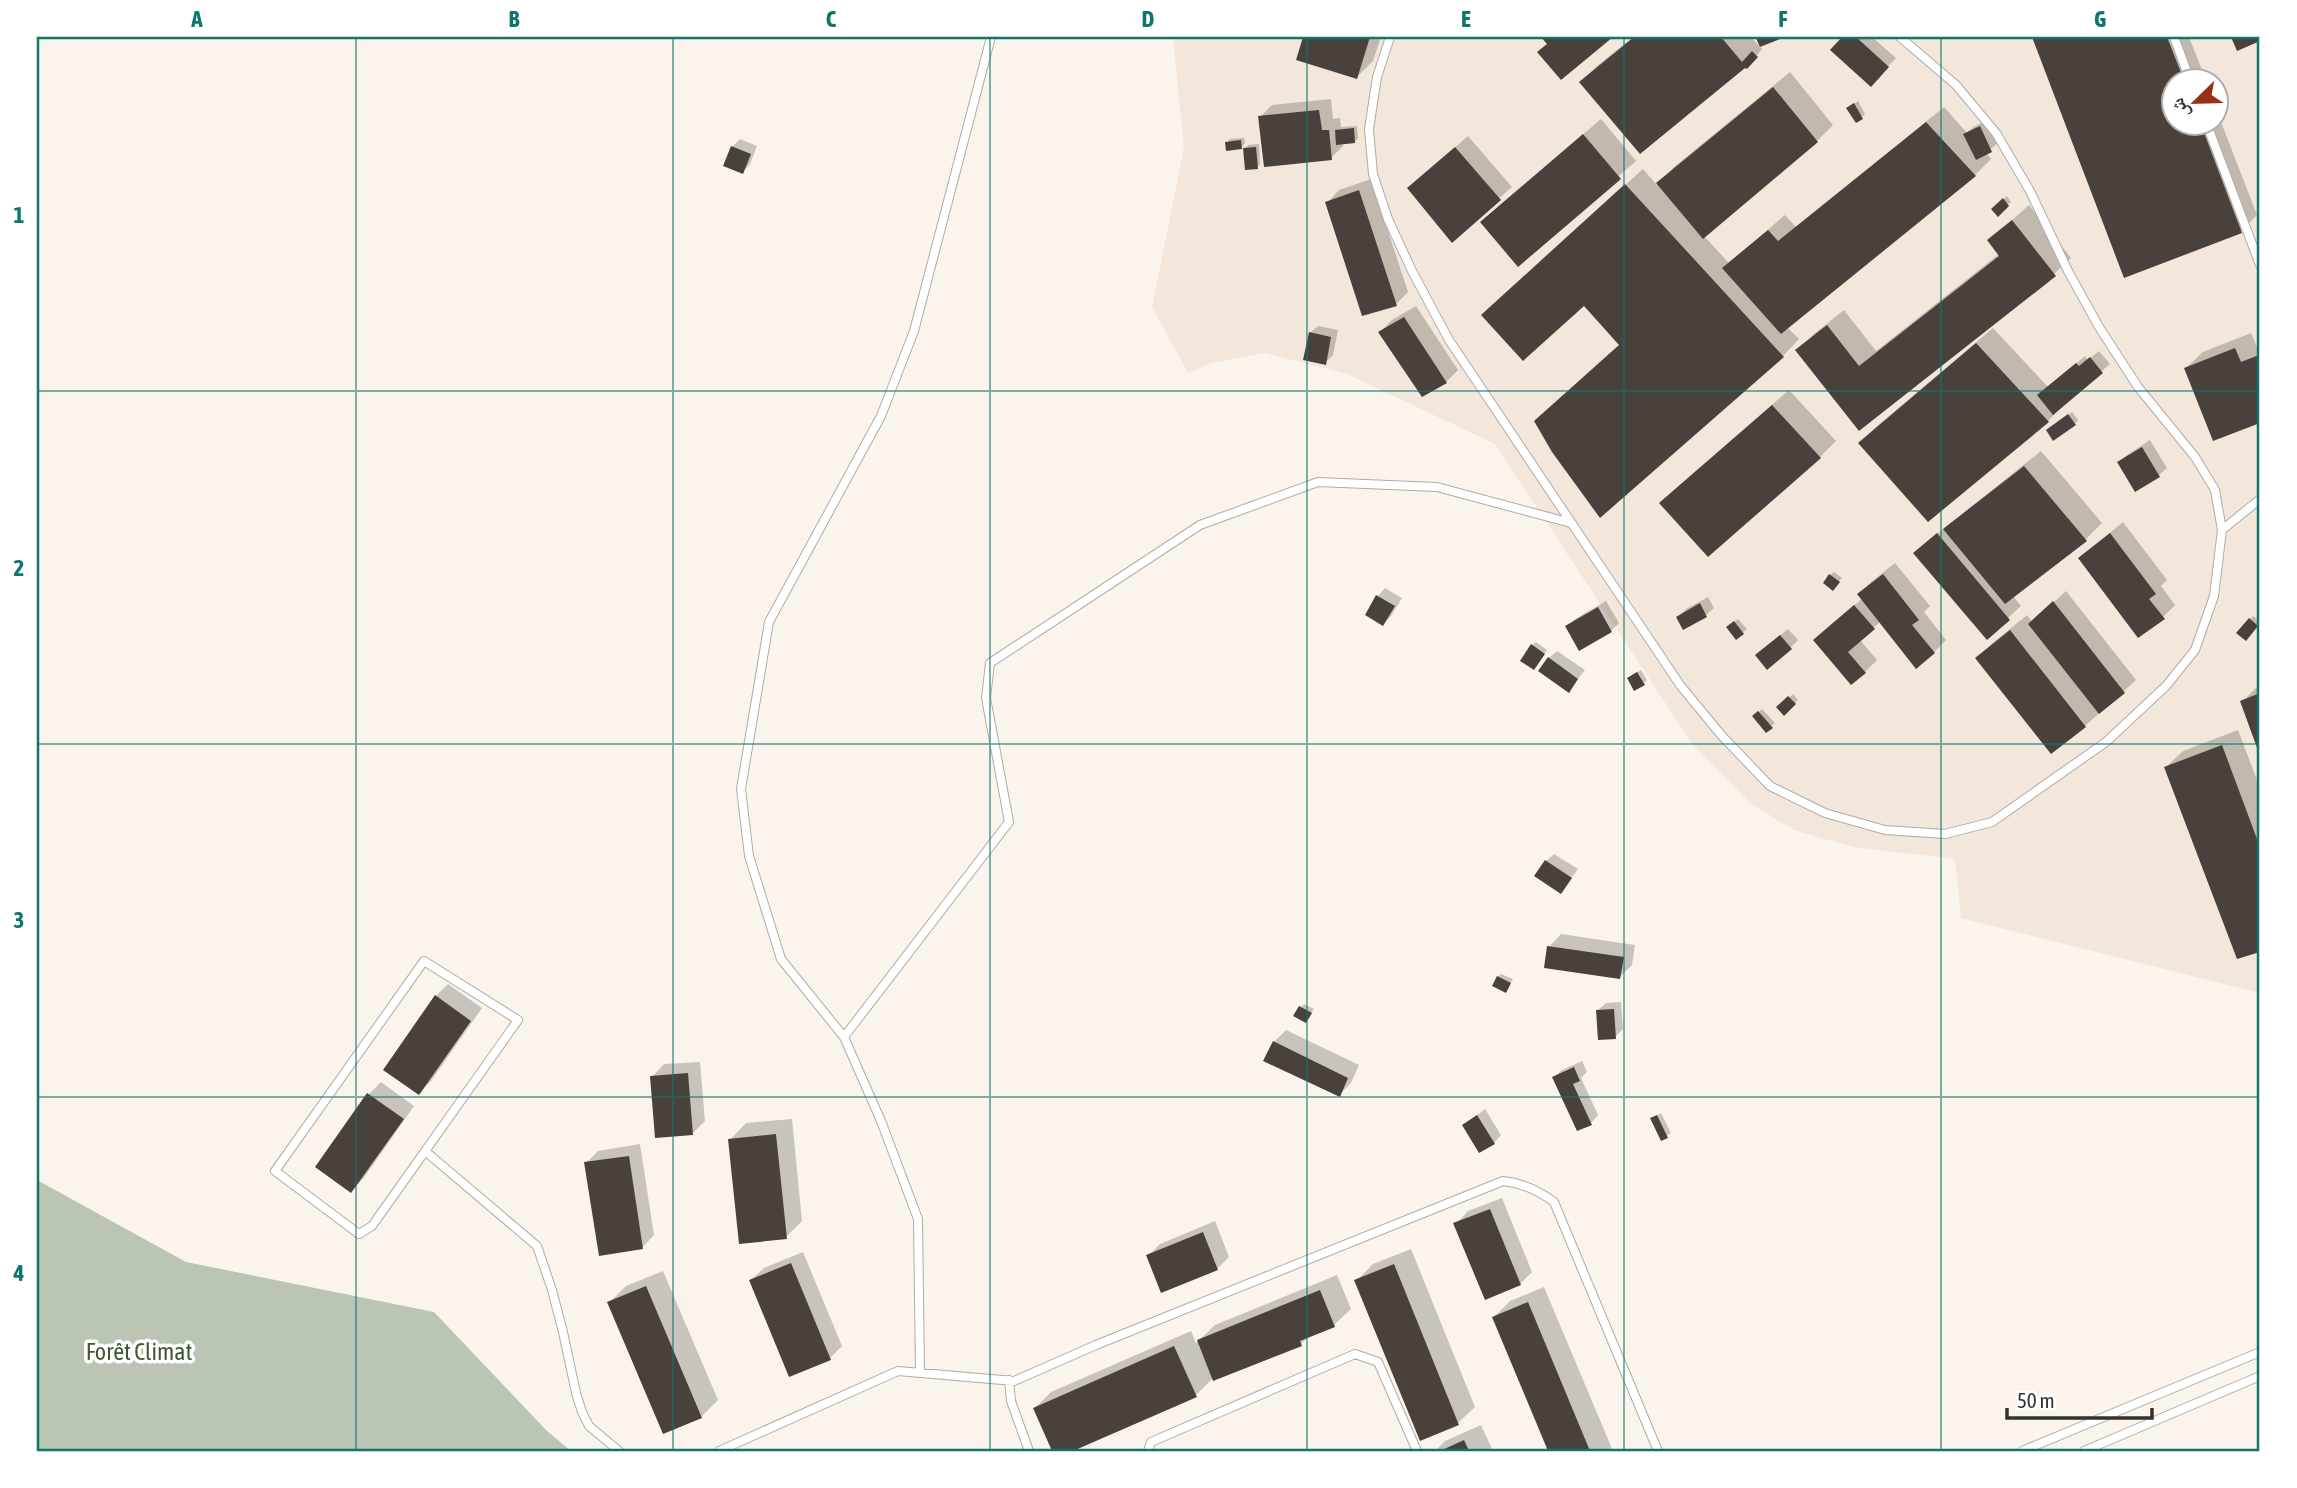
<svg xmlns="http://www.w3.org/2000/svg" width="2297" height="1488" viewBox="0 0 2297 1488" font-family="'Asap Condensed','Noto Naskh Arabic',sans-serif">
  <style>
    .built { fill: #f2e7da; fill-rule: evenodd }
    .green { fill: #bac5b4 }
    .shadow { fill: #0003 }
    .building { fill: #48413c }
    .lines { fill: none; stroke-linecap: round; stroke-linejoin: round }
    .service-casing { stroke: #b1aba4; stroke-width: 10 }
    .service { stroke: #fff; stroke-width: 8 }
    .grid { fill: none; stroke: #0f766e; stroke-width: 2; stroke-opacity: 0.55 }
    .labels { text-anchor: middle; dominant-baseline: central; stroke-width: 7; stroke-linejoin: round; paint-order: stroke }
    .park-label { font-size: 24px; fill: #3d572f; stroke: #fff }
    .neatline { fill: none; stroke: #0f766e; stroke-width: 2.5 }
    .grid-label { font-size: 23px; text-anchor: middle; font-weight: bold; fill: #0f766e }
  </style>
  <rect width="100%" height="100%" fill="#faf4ec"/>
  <path class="built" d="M1173,37H2260V993L1961,918L1955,859L1853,847L1794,830L1750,803L1693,745L1495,444L1347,374L1265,353L1211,363L1188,373L1152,307L1184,147ZM2174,80H2216V122H2174Z"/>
  <path class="green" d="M37,1180L186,1262L434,1312L547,1431L571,1451H37Z"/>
  <path class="shadow" d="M1305,37H1381L1373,61L1357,77L1298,59Z
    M1633,37H1751L1762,49L1748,66L1581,82L1597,66Z
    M1844,37H1872L1896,58L1878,77L1832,50Z
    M2034,37H2189L2206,80H2174V122H2216V109L2257,215L2241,231Z
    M1790,72L1833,125L1817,141L1704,236L1729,263L1785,215L1796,227L1944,107L1967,133L1973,127L1988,120L1999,142L1986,153L1991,159L1975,175L1787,327L1799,339L1783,356L1620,345L1585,303L1500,299L1643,169L1657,185L1674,167Z
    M1331,99L1333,119L1340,118L1341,127L1357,126L1358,138L1355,142L1343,143V146L1331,158L1260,117L1272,105Z
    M1858,101L1865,114L1862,117L1852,105Z
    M1601,119L1636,161L1518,264L1499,206Z
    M1468,136L1512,187L1452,240L1409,188Z
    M1244,138L1245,143L1242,147L1227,143L1230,139Z
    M740,139L757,146L750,164L743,172L732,147Z
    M1259,144L1260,164L1257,167L1245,149L1248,145Z
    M1371,179L1408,292L1396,304L1327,203L1339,190Z
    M2007,196L2011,202L1998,214L1993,209Z
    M2029,205L2071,258L2054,274L1859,428L1798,350L1814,334L1844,310L1876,351L1999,254L1989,241Z
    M1416,306L1458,370L1446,382L1380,332L1392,320Z
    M1318,326L1338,330L1333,355L1325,363L1310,333Z
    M1993,328L2048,387L2085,356L2088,360L2099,351L2110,364L2063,404L2064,405L2048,421L1928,519L1860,443L1876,427Z
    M2251,333L2257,347L2260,345V421L2214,439L2186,368L2203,352Z
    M1789,390L1836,441L1820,457L1678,487Z
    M2072,412L2078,420L2075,424L2051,427Z
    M2150,440L2167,468L2159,475L2119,462L2127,455Z
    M2041,451L2102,523L2085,540L2013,596L2021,606L1987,637L1928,541Z
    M2123,522L2167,580L2161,586L2175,605L2163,617L2080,558Z
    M1895,563L1930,606L1924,612L1946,640L1934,652L1881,621L1860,640L1877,660L1865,672L1827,628L1863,598L1859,594L1871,582Z
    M1834,572L1842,578L1836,585L1830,575Z
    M1385,588L1402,598L1391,616L1383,624L1378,596Z
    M2066,591L2136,680L2085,726L1977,658L1994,642L2027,615L2032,622Z
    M1708,597L1714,608L1706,615L1684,628L1678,617L1686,609Z
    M1606,601L1619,623L1611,631L1579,649L1567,627L1575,619Z
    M2253,616L2260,622L2245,639L2238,633Z
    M1738,619L1747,629L1737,637L1729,627Z
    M1788,629L1798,640L1790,648H1765Z
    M1536,642L1547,650L1537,665L1532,645Z
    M1557,651L1585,670L1569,691L1549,658Z
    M1641,670L1647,680L1644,683L1632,675Z
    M2260,684V752L2242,702Z
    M1793,694L1798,700L1784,713L1779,707Z
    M1762,709L1775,723L1766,731L1754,716Z
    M2238,730L2260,788V950L2238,957L2166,767L2183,751Z
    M1554,854L1578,869L1561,892L1546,861Z
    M1561,934L1635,945L1632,965L1620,977L1549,947Z
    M1501,974L1513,979L1506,991L1498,977Z
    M448,984L482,1008L431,1081L419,1093L436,996Z
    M1621,1002L1623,1029L1615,1037L1598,1010L1606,1003Z
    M1304,1004L1314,1009L1309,1017L1301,1007Z
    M1286,1030L1359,1065L1351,1083L1339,1095L1274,1042Z
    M1582,1061L1587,1072L1581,1078L1598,1115L1591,1123L1554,1077L1562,1070Z
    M700,1062L705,1121L693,1133L652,1077L664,1064Z
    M381,1082L414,1106L363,1179L351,1191L369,1094Z
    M1485,1109L1501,1135L1494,1143L1464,1125Z
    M1661,1113L1671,1133L1662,1139L1652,1119Z
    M792,1119L802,1221L786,1237L730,1140L746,1123Z
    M640,1144L654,1235L642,1248L586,1163L598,1151Z
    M1502,1198L1532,1272L1520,1284L1456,1224L1468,1211Z
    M1215,1221L1229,1257L1217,1269L1148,1256L1160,1244Z
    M1411,1249L1475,1407L1458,1423L1356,1281L1373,1264Z
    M803,1252L842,1346L830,1358L751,1280L764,1268Z
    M663,1271L718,1400L701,1417L609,1303L626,1286Z
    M1337,1275L1351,1309L1334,1325L1310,1335L1301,1344L1214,1377L1196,1395L1068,1451H1054L1035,1408L1051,1392L1191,1331L1196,1343L1215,1325Z
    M1544,1287L1613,1451H1550L1494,1317L1510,1301Z
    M1481,1425L1493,1451H1435L1445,1441Z"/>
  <path class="building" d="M1303,37H1370L1357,79L1296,60Z
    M1541,37H1613L1561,80L1537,52L1547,44Z
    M1634,37H1721L1742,62L1752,51L1758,57L1747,69L1745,68L1640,154L1579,82Z
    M1758,37H1785L1760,47L1756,38Z
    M1842,37H1856L1889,67L1871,87L1830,50Z
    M2032,37H2167L2184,80H2174V122H2200L2242,233L2124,278Z
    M2231,37H2260V41L2237,51Z
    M1773,87L1818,142L1703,239L1656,183Z
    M1854,103L1863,119L1856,123L1846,108Z
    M1319,110L1322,130H1329L1332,160L1264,167L1258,116Z
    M1926,122L1976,176L1781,334L1722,268L1768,230L1778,241Z
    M1980,126L1992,152L1976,160L1963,134Z
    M1354,128L1355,143L1336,145L1335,130Z
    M1583,134L1621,179L1518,267L1480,222Z
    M1241,140L1242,149L1226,151L1225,142Z
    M731,146L751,154L743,174L723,166Z
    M1256,147L1258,169L1245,170L1243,148Z
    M1455,147L1501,200L1452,243L1407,188Z
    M1625,184L1784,357L1600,518L1552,452L1534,421L1619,345L1584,306L1523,361L1481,315Z
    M1359,190L1397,306L1362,316L1325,202Z
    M2003,198L2009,206L1998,217L1991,209Z
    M2012,220L2056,276L1859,431L1795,350L1827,325L1859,366L1999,256L1987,240Z
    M1404,317L1447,383L1422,397L1378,332Z
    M1309,332L1331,337L1326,365L1303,360Z
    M1976,343L2049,422L1928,522L1858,443Z
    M2235,348L2241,362L2259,355L2260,359V423L2213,441L2184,368Z
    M2090,357L2103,373L2053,415L2037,395L2076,363L2079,366Z
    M1772,405L1821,458L1708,557L1659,503Z
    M2068,414L2076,425L2053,441L2046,430Z
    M2142,447L2160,477L2135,492L2117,462Z
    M2024,466L2087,541L2005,604L1943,529Z
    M1937,533L2010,620L1987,640L1913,553Z
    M2110,533L2156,594L2149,599L2165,619L2138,638L2078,558Z
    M1829,574L1840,582L1833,591L1823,583Z
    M1883,574L1919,620L1912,625L1935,653L1916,669L1857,594Z
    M1376,595L1395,606L1383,626L1365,615Z
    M2053,601L2125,693L2099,714L2028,624Z
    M1700,603L1707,617L1683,630L1676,617Z
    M1854,605L1875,629L1848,652L1866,673L1851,685L1813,640Z
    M1598,607L1612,632L1579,651L1565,626Z
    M2249,618L2258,626L2246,641L2236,633Z
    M1734,621L1744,634L1736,640L1726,627Z
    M2010,630L2086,727L2051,754L1975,658Z
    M1780,635L1792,649L1767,670L1755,655Z
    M1531,644L1545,654L1534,670L1520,661Z
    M1548,657L1578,679L1569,693L1538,671Z
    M1637,672L1645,685L1634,691L1627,678Z
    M2260,693V756L2240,701Z
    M1788,696L1796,704L1784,716L1776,707Z
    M1758,711L1773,728L1766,733L1752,716Z
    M2222,745L2260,847V952L2237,959L2164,767Z
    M1545,860L1572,878L1561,894L1534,876Z
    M1547,946L1624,957L1620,979L1544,968Z
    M1497,976L1511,983L1506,993L1492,986Z
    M435,995L471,1021L419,1095L383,1070Z
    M1299,1006L1312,1013L1306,1023L1293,1016Z
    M1614,1009L1616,1039L1598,1040L1596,1010Z
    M1273,1041L1348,1078L1340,1097L1263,1061Z
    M1574,1067L1580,1081L1573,1084L1592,1125L1577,1131L1552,1077Z
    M688,1073L693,1135L655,1138L650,1076Z
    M367,1093L404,1119L351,1193L315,1167Z
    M1477,1115L1495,1144L1479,1153L1462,1125Z
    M1657,1115L1668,1138L1661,1141L1650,1118Z
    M776,1134L787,1239L739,1244L728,1139Z
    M629,1156L643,1249L599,1256L584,1162Z
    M1490,1209L1521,1285L1485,1300L1453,1223Z
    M1203,1232L1218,1270L1161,1293L1146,1255Z
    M791,1263L831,1360L789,1377L749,1280Z
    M1394,1264L1459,1425L1420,1441L1354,1280Z
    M646,1286L702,1418L663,1434L607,1302Z
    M1320,1290L1335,1327L1300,1341L1302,1346L1213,1381L1197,1340Z
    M1528,1302L1590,1451H1548L1492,1317Z
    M1174,1346L1197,1397L1073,1451H1052L1033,1408Z
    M1464,1440L1469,1451H1440Z"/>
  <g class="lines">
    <g class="service-casing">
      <path id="service" d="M1390,37L1377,77L1369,129L1373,174L1388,219L1412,271L1449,340L1680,685L1722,736L1770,786L1825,813L1885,830L1945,834L1992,822L2106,742L2166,686L2195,650L2214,596L2222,530L2215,490L2195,457L2138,387L2099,327L2068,271L2030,191L1996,133L1956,85L1900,37
        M2174,37L2190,80
        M2206,122L2260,265
        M2222,530L2260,499
        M424,961L518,1020L372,1226L359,1234L275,1171Z
        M844,1037L1009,822L986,698L990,663L1200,525L1318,482L1437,487L1571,523
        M425,1151L537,1246L552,1290L563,1332L576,1393L582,1412L589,1426L619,1451
        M920,1373L918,1219L881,1121L844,1037L781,959L749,856L741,789L769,622L881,416L914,331L991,37
        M1009,1380L1011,1401L1029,1451
        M719,1451L898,1371L1014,1381L1096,1345L1503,1181C1523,1183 1538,1190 1554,1202L1658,1451
        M1148,1451L1151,1442L1355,1354L1378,1362L1417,1451
        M2022,1451L2260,1352
        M2084,1451L2260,1376"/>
    </g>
    <use href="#service" class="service"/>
  </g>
  <path class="grid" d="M356,37V1451M673,37V1451M990,37V1451M1307,37V1451M1624,37V1451M1941,37V1451M37,391H2260M37,744H2260M37,1097H2260"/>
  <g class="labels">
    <g class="park-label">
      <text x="139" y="1351">Forêt Climat</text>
    </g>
  </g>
  <rect width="2297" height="1488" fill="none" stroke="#ffffff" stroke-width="77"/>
  <g transform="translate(2195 102) rotate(247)"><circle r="33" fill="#ffffff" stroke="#aeadac" stroke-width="2"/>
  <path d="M0-5L12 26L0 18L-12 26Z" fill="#983014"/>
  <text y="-10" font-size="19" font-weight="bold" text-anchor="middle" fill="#34322f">ش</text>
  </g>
  <path d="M2007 1408v10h145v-10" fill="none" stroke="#34322f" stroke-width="3.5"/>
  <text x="2017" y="1408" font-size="21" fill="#34322f" stroke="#ffffff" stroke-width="5" paint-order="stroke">50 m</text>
  <rect x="38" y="38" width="2220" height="1412" class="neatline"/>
  <g class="grid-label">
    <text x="197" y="27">A</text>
    <text x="514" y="27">B</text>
    <text x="831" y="27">C</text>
    <text x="1148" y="27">D</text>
    <text x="1466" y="27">E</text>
    <text x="1783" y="27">F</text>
    <text x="2100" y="27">G</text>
    <text x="19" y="223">1</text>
    <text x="19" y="576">2</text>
    <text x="19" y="928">3</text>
    <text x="19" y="1281">4</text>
  </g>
</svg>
